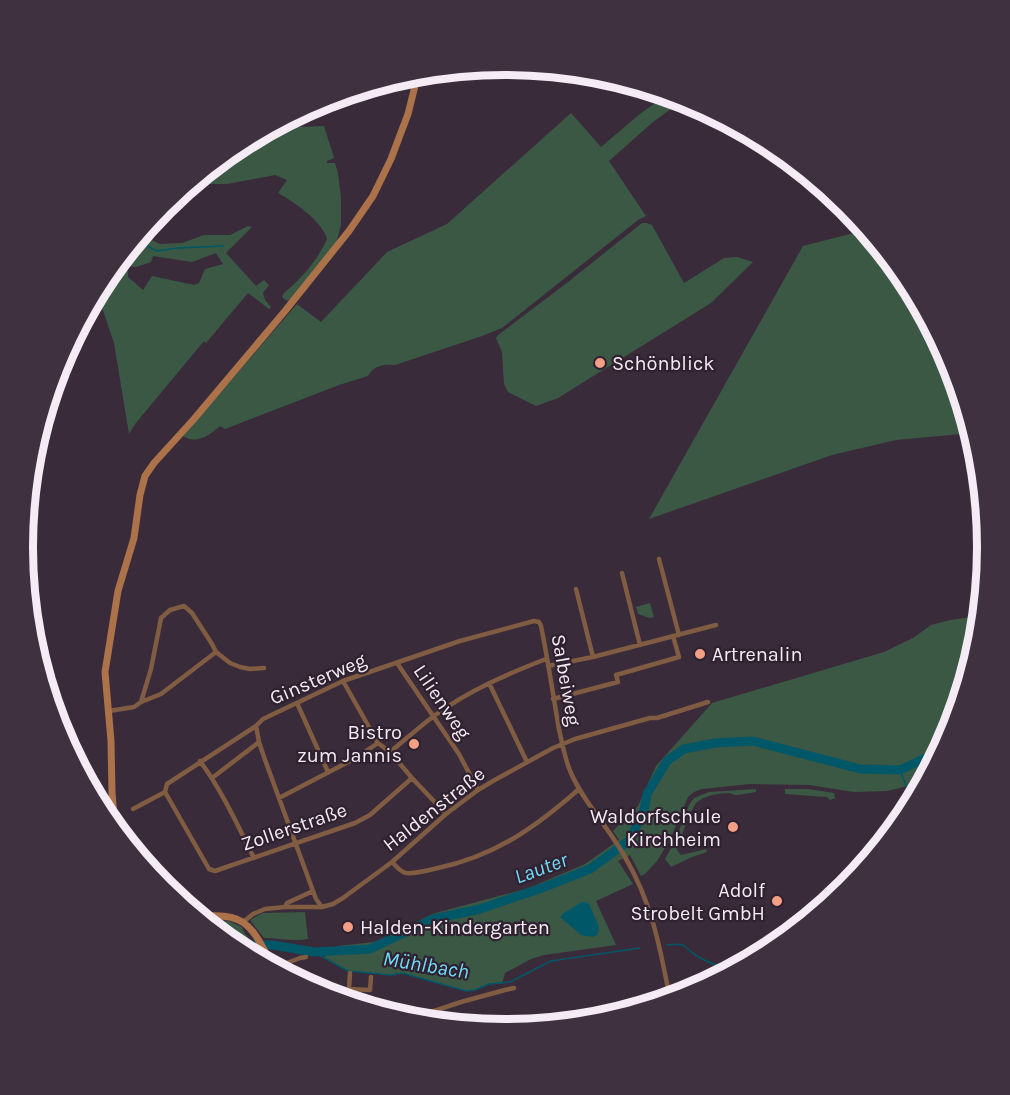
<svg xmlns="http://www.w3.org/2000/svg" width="1010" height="1095" viewBox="0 0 1010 1095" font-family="Karla,sans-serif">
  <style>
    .green { fill: #3b5845 }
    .water { fill: #005768 }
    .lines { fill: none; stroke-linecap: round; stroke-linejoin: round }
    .stream { stroke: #005768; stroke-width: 1.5 }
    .river { stroke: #005768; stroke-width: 9 }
    .street { stroke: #805c42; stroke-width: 4.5 }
    .secondary { stroke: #ac7249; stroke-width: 7 }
    .poi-dot { fill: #f39f85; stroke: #2f2130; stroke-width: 2 }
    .labels { text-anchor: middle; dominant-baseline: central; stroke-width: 4.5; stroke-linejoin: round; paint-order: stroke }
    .poi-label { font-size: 20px; fill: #f4ebf4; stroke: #2f2130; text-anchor: start }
    .street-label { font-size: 20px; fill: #f4ebf4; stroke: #2f2130 }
    .water-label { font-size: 21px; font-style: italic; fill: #70dbf6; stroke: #2f2130 }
    .rim { fill: none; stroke: #f4ebf4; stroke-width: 8 }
  </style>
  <rect width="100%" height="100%" fill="#3a2b3a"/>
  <path class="green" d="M667,95L683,100L653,122L609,161L646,216L638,220L502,328L482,336L395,365C384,364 374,365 368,376L339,385L225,429L220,426C210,435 196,445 183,436L297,304L321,322L387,252L447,224L571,113L601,147L641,113Z
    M324,126L334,158L327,161V163H335L338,173L341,198V225L336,244L293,297L288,301L284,299L282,297L284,293C302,278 317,261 327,239C323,222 293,201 278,193L287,180L275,175L227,184H192L237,146L270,128Z
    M642,223H647L652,225L684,283L724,258L737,257L753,262L711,303L558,398L536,406L508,392L504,384L502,352L496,338L498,335L568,282Z
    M248,226L252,227L226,253L256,286L264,280L269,285L263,293L265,300L271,307L269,309L248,293L206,343L204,341L135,424L129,434L114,343L97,293L104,279L113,269L128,271V277L143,290L152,276L194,285L199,283L205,269L223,264L216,253L192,262L153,256L151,262L136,267L116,265L140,235L160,244L182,243L204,235H230Z
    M866,230L906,280L951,363L972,433L896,440L832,455L649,519L803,246Z
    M650,603L654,617L650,618L638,614L636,607Z
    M972,617H981L978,642L951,732L924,782L887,791L854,792L809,785L750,784L702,789L694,792L688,797L670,840L657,861L645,874L641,876L630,855L618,861L633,884L596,901L616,945L544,955L531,959L505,973L502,984H489L475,990L466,991L402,973L391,975L348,971L325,958L326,955L322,954L338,946L374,942L400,931L432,914L529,888L585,864L619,840L613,831L638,806L656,766L712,703L884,652L913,638L931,625L950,620Z
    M756,789V792C750,793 744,794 737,795C730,795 736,794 728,793C719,793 704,796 697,802C690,809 680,841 677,850L681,855L706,849L707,852L692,857L671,867L665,859L675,841L689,805L694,798L709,792Z
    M785,789H808L834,793L835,798L830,800L827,797L785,794Z
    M305,912L308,939C293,942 279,938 264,938L250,920L263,913Z
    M216,920L229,921L242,927C243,935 255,942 258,954H247L237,948L203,921Z"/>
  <path class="water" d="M582,902H586L589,904L599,927L598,934L593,937L581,935L560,917L563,915L562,914Z"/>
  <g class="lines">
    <path class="stream" d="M136,240L157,251L177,248L223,246
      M900,770L913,803
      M667,945C687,942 683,947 697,956C708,963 721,967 734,970
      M314,952L348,971L391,975L402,973L466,991L475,990L489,984L510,982L551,961L640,948"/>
    <path class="river" d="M236,948L245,945H273L314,952L370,949L433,919L480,909L542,888L590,869L630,840L644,810L647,794L667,761L684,749L715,743L753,741L860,769L900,770L928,757L956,716"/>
    <path class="street" d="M659,559L679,635
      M622,573L640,645
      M593,657L716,625
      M397,663L459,754L478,790
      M548,666L593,657L576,589
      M343,681L378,743L390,752L412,778L446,814
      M489,683L527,762
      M553,699L618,682L616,675L679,657L673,636
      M141,702L151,669L161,618L170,610L184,606L192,613L212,644L216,652L230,663L240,667L250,669L264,668
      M297,703L328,772
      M109,711L134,707L141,702L161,694L216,652
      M256,726L259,742L264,757L313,891L316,899L322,907
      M390,752C405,740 419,727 434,716C468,691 507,674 546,659
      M200,761C222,791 237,824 254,858
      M212,778L259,742
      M165,792L209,869L215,871L355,823L370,815L412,778
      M279,798L354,759L378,743
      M133,809L165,792L167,784L256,726L263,719L343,681L460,641L534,621L539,622L541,626C548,660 553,695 559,729C562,743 565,760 571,773C584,803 609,828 625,857C652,903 660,947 670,999
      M392,862C396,866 400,872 406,873C414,874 430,870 438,868C495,856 536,827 579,789
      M285,907L287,903L313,891
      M243,922L253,914L265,909L285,907H322L333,904L343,898L392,862L446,814L478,790L493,781L553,748L575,739L650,718H657L708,702
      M274,968L300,958L306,957
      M349,989L350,973
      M334,998L349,989L370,990L371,977
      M407,1020L461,1002L505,990L514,988
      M530,1027L574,1014L618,1005L670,997"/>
    <path class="secondary" d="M115,830L112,792L111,741L105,672L118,591L134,538L140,495L145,476L154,463L194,419L285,311L349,231L373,196L391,159L408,114L418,74
      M198,917C250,910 252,930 275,969"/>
  </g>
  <g class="poi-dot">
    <circle cx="600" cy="363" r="6"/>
    <circle cx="700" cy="654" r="6"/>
    <circle cx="414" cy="744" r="6"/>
    <circle cx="733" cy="827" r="6"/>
    <circle cx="777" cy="901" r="6"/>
    <circle cx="348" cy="927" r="6"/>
  </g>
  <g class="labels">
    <g class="poi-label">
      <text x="612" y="363">Schönblick</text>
      <text x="712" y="654">Artrenalin</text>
      <text x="402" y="732" text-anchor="end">Bistro<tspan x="402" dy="23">zum Jannis</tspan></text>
      <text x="721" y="816" text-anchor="end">Waldorfschule<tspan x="721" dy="23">Kirchheim</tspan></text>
      <text x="765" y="890" text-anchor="end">Adolf<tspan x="765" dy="23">Strobelt GmbH</tspan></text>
      <text x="360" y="927">Halden-Kindergarten</text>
    </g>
    <g class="street-label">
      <text transform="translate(318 679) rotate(-23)">Ginsterweg</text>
      <text transform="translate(566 680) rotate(80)">Salbeiweg</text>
      <text transform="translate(442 702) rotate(56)">Lilienweg</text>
      <text transform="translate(434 809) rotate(-38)">Haldenstraße</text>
      <text transform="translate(294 827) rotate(-19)">Zollerstraße</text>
    </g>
    <g class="water-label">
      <text transform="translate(541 868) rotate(-20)">Lauter</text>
      <text transform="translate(426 965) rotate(9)">Mühlbach</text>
    </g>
  </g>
  <path d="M0 0H1010V1095H0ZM33 547a472 472 0 1 1 944 0a472 472 0 1 1-944 0Z" fill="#3f3140" fill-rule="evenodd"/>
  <path class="rim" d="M33 547a472 472 0 1 1 944 0a472 472 0 1 1-944 0Z"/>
</svg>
